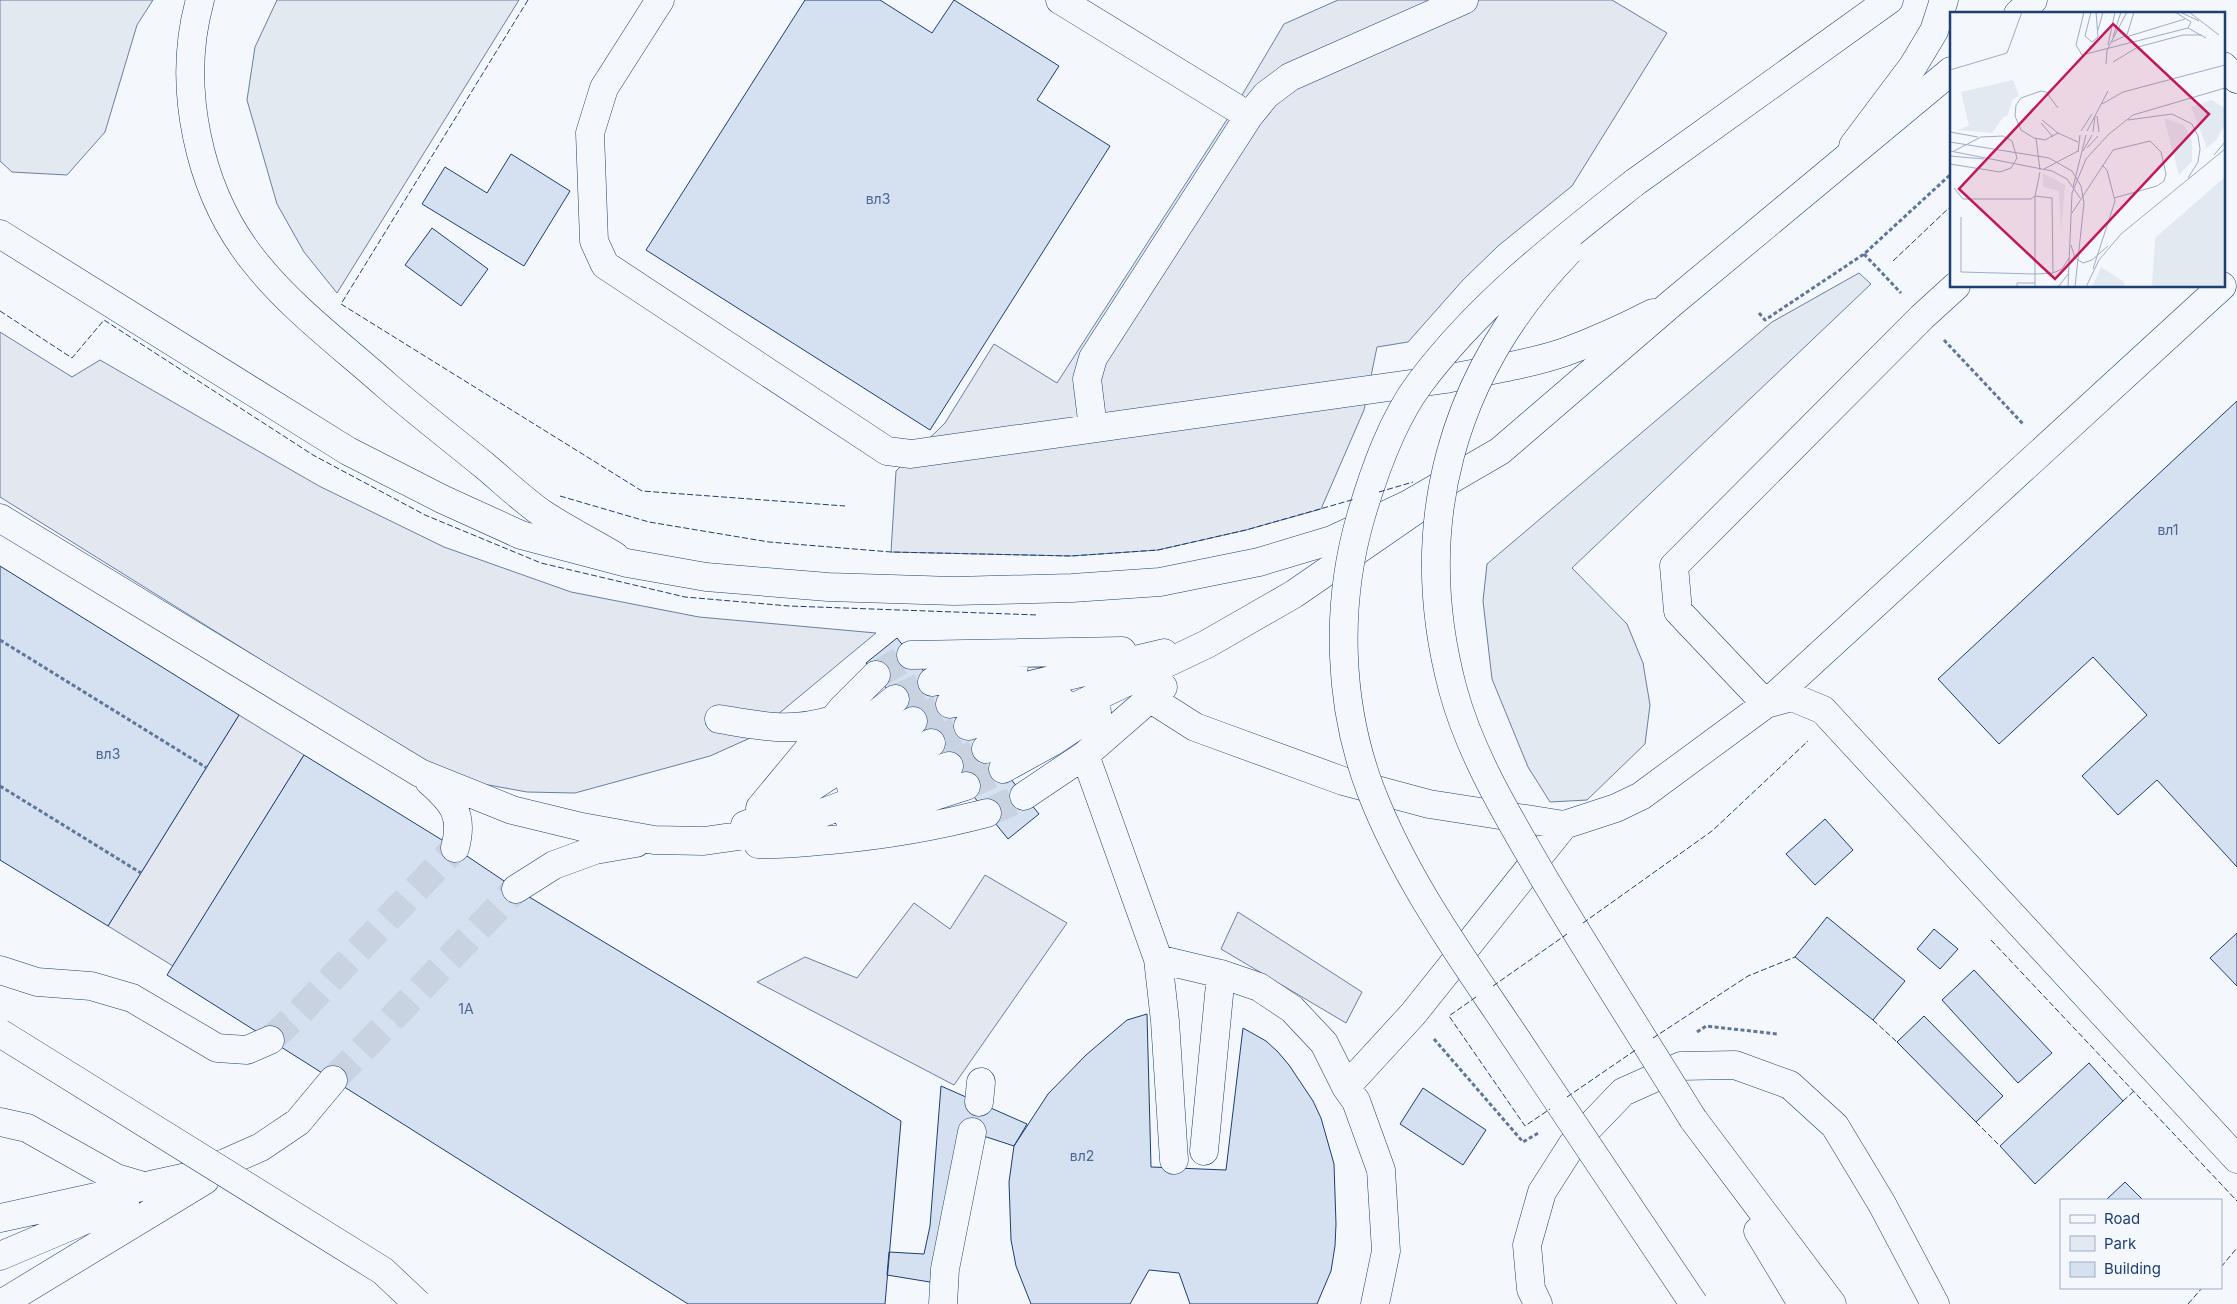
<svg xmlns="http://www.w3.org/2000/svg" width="2237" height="1304" viewBox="0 0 2237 1304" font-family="Inter,sans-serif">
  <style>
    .green { fill: #e3e9f0; stroke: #687fa3 }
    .parking { fill: #e3e8f0; stroke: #687fa3 }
    .building { fill: #d5e0f0; stroke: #1d3f73 }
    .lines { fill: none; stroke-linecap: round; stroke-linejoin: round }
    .minor-tunnel { stroke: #c9d2e0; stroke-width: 28; stroke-dasharray: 28 14; stroke-linecap: butt }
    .minor-casing { stroke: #1d3f73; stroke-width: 29 }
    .major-casing { stroke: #1d3f73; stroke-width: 29 }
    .path { stroke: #5e769c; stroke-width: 3; stroke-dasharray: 4 2.5; stroke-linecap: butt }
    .minor { stroke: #f4f7fb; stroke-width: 28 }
    .major { stroke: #f4f7fb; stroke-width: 28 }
    .minor-bridge-casing { stroke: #1d3f73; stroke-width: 29; stroke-linecap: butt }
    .minor-bridge { stroke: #f4f7fb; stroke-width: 28 }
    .fence { stroke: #1d3f73; stroke-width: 1; stroke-dasharray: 6 2.5; stroke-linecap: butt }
    .labels { text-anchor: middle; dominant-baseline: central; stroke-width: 4; stroke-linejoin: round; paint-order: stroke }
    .number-label { font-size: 14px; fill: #4b6792 }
    .inset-road { fill: none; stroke: #9eadc5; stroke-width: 1 }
    .view { fill: #c2185b; fill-opacity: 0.15; stroke: #c2185b; stroke-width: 2.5 }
    .inset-edge { fill: none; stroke: #1d3f73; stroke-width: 2.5 }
  </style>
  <rect width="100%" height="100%" fill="#f4f7fb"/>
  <path class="green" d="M0,0H153L137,25L105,132L67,175L12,172L0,161Z
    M277,0H519L337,293L304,252L277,204L247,100L255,47Z
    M1859,273L1871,284L1572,568L1627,624L1643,663L1650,705L1645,744L1587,800L1550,802L1528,767L1492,679L1483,601L1487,564L1772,322Z"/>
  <path class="parking" d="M1338,0H1612L1667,33L1572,186L1498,246L1463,280L1408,342L1377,347L1364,410L1321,509L1246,530L1158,550L1071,556L891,552L896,471L945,423L994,344L1057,383L1235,107L1284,24Z
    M0,332L72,377L100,360L319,486L444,547L571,592L699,617L876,633L748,739L710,756L575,793L527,792L472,782L420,759L0,497Z
    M239,715L304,755L173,966L108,926Z
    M985,875L1067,923L954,1085L757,982L805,957L857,978L914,903L950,929Z
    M1238,912L1362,992L1346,1023L1221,949Z"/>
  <path class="building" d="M805,0H880L932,33L954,0L1059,66L1037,100L1110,146L930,430L646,250Z
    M511,154L570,191L524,266L422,204L445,167L487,193Z
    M432,228L488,269L461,306L405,265Z
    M2237,401V867L2157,780L2118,815L2082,776L2147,715L2093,657L1999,744L1938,679Z
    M0,566L239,715L108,926L0,860Z
    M897,638L1039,814L1008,839L866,663Z
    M304,755L455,848L516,889L901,1121L885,1304H688L167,975Z
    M1825,819L1853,850L1815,885L1786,854Z
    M1827,917L1905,981L1873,1020L1795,957Z
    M1934,929L1958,949L1940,969L1917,949Z
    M2237,933V986L2210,958Z
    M1974,970L2052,1053L2018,1083L1942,1000Z
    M1147,1014L1151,1167L1226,1170L1243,1028L1266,1041L1278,1052L1289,1065L1313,1101L1321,1118L1334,1164L1336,1224L1335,1246L1331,1271L1317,1304H1190L1179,1273L1149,1270L1130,1304H1031L1016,1266L1011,1240L1009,1182L1014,1146L1048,1094L1086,1055L1127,1020Z
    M1924,1016L2003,1096L1976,1122L1897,1042Z
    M2089,1063L2123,1101L2035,1184L2000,1146Z
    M941,1086L1027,1124L1014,1146L965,1130L936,1283L887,1275L889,1252L924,1254L930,1226Z
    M1423,1088L1486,1130L1463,1165L1400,1124Z
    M2125,1182L2143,1200H2106Z"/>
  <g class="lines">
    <path class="minor-tunnel" d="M876,675L911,655
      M895,699L932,682
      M913,721L950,704
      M931,743L968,726
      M949,766L986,749
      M966,786L1003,769
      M987,813L1024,796
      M270,1040L299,1013L455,848
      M333,1080L516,889"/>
    <g class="minor-casing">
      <path id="minor" d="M200,0C176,86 198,191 254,261C291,308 341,345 386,385C418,413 452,439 485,466C504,482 523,500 543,514C566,529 591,542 615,556
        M660,0L604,88L590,133L594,241L605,265L887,451L911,454L1446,379C1485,371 1527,365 1565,352C1595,341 1624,328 1653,313
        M1060,0L1249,116
        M2223,66L2237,79
        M1853,146L1913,66L1934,31L1944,0
        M1634,183L1889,0
        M1956,286L1922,317L1674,566L1678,611L1766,704L2222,286
        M1093,428L1087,379L1093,358L1249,116L1266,95L1290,77L1464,0
        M0,518L420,773L512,810L582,827L654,840L704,841L773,831L949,766
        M911,655L1122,651
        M932,682L1014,666
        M1151,699L1195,727L1343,781L1429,804L1564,825L1413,1014L1346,1087
        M950,704L1164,653
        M719,719C761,726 790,733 833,720
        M968,726L1060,699
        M986,749L1207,644L1294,594L1423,505
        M1085,755L1158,959L1165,1021L1174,1160
        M1003,769L1052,742L1097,712
        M798,777L895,699
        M429,781C453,802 464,815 455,848
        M851,787L931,743
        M1024,796L1085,755L1163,687
        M760,808L842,709L876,675
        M849,818L910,804L966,786
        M745,825L766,817L913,721
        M1564,825L1616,808L1641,796L1766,704L1792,697L1823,710L2237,1159
        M758,844C783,845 807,842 831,840C887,835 934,827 987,813
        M516,889L554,865L595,850L636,843
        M1158,959L1221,974L1259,987L1292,1009L1324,1043L1346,1087L1356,1101L1381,1170L1386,1251L1375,1304
        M0,970L37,982L91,986L132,998L217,1048L247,1050L270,1040
        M979,1102L981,1082
        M1693,1119L1832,1304
        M0,1122L27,1128L116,1178L143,1186
        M1204,1151L1221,974
        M0,1218L187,1177L225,1163L261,1147L298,1122L333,1080
        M1758,1231L1802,1304
        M0,1256L125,1203
        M1,1304L205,1180
        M943,1304L945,1269L972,1132
        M1538,1304L1531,1289L1527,1245L1542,1192L1572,1145L1623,1092L1681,1066L1735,1065L1790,1085L1835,1126L1882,1204L1935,1304"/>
    </g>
    <g class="major-casing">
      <path id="major" d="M2018,14L2033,0
        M0,234L348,451L442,499L521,535L627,563L706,577L828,587L954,591L1072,588L1160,582L1259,562L1332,540L1407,505L1500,451L1672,303L1951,71"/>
    </g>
    <path class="path" d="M1864,254L1901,293
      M1759,313L1765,320L1864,254L1951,174
      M1944,340L2024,425
      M0,640L207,768
      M0,786L141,873
      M1697,1032L1706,1026L1777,1034
      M1434,1039L1523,1142L1540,1132"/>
    <use href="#minor" class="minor"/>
    <use href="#major" class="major"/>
    <g class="minor-bridge-casing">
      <path id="minor-bridge" d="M1634,183C1557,244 1480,303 1420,383C1392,420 1374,472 1361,516C1335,605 1338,705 1371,791C1408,887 1471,970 1527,1055C1583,1138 1639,1221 1694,1304
        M1569,251C1451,373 1409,526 1453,690C1471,756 1508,816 1542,875C1591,957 1643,1038 1693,1119
        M0,1033L383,1271L418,1304"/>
    </g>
    <use href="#minor-bridge" class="minor-bridge"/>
    <path class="fence" d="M528,0L341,304L642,491L845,506
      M1893,261L1951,206
      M0,311L72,358L104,320L313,455L425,515L541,563L685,597L789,606L1038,615
      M1379,492L1413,482
      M560,496L649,522L769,542L891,552L1071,556L1158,550L1246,530L1355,499
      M1583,923L1712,831L1808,741
      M1991,940L2237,1201
      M1493,986L1567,934
      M1476,997L1449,1016L1525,1126L1550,1109
      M1873,1020L1897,1042
      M1653,1038L1748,976L1795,957
      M1567,1097L1637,1049
      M2123,1101L2134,1091
      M1976,1122L2000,1146
      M2221,1267L2237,1248
      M2188,1304L2202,1288"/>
  </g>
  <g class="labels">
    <g class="number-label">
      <text x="878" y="198">вл3</text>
      <text x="2168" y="529">вл1</text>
      <text x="108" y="753">вл3</text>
      <text x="466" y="1008">1А</text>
      <text x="1082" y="1155">вл2</text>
    </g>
  </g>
  <g transform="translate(1950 12)">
    <rect width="275" height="275" fill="#f4f7fb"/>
    <path d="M63,68L69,84L63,87L57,104H54L42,121L7,118L19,114L11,80ZM261,88L275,96V112L267,127L257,136L241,95ZM214,106L234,113L242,128V149L229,163ZM93,161L115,173L111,220L109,179L93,175ZM275,165V275H202L205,226ZM151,255L174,270V275H142Z" fill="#e3e9f0"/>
    <path class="inset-road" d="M134,0L126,33L132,43L238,16L256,26M141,0L135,24L142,30L148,25L146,0M225,0L241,10L238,16M230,0L249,9M239,0L269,23M148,18L153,0M163,25L171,0M176,25L235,7M162,30L177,23L184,0M158,33L165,0M163,50L188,35L233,23H252M156,52L157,38L177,0M0,58L57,41L72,0M152,92L173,80L275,53M108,96L96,80L91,79L71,86L66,93L65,104L71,118L84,126L95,128L108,121M147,104L149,120M92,108L108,121L128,130M178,108L222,102L242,112L248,124L250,137L248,150L238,166M91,111L103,125M131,119L142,102M137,119L158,79M0,120L28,125M143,120L145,104M86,126L90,158M0,130L99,146L122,159L131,174L134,191L125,275M137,136L148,124M0,139L102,159L117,167L130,186M133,139L142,123M128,140L130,123M264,143L275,130M0,144L34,147M0,152L50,160L61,156L67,146L62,129L53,124L31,125L4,139M94,157L128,139M123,175L136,123M4,176L13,187H81L85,184L90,160M122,201L163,138L200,129L211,140L216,162L214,169L207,174L164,186M11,205V260L85,262V184L102,186L103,261L85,262V275M121,233L125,246L133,251L142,248L158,234M143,257L165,189L157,158L152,153M103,261L112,257L119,246M67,275V271H85M108,275L119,261M118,275L122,181L136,147L159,122L183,103L275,76M136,275L149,248L171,222L275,137"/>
    <path class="view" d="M163,12L259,102L105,267L9,177Z"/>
    <rect width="275" height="275" class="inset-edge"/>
  </g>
  <rect x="2060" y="1199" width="162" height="90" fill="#f4f7fb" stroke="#9eadc5"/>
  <rect x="2070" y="1215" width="25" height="8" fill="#f4f7fb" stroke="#9eadc5"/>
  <text x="2104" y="1224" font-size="15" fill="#1d3f73">Road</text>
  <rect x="2070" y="1236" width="25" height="15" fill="#e3e9f0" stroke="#9eadc5"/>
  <text x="2104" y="1249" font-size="15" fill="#1d3f73">Park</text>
  <rect x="2070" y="1262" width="25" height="15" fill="#d5e0f0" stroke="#9eadc5"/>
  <text x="2104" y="1274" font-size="15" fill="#1d3f73">Building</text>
</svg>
